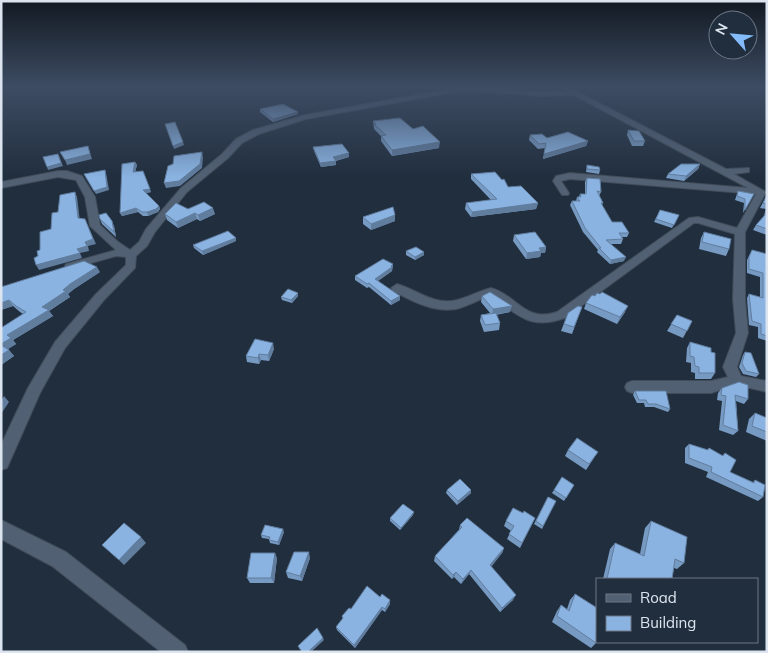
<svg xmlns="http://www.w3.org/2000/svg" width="768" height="653" viewBox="0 0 768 653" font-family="Mulish,sans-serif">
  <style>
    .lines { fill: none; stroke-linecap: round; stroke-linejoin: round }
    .minor-casing { stroke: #404c59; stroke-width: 2 }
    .minor { fill: #516072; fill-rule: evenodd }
    .wall { fill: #779ac2 }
    .shaded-wall { fill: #617d9e }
    .building { fill: #8ab3e2; stroke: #617d9e }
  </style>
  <rect width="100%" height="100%" fill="#212e3e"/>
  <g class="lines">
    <g class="minor-casing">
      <path id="minor" d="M466,86L541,92L567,91L563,88L568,87L726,169L749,168V172L734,174L766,192L745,232V299L748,333L737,367L741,376L767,381V392L736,385L711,393H632L627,391L625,387L627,383L632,381H711L728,377L723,367L736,333L733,299L735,234L698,223H694L565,318C527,331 520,314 489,296C478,300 468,306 456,309C434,313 412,301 393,291L391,288L397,284C418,290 434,306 457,300C469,297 479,291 491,288C517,295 525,323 557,312L689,218L698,217L737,228L756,194L570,179L561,181L569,193L568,195H562L553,181L556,176L570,173L748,188L574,95L541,96L466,90L306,119L259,134L242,143L228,158L187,192L155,232L147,246L136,256L135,268L104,300L65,348L40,393L7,468L1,470V445L28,388L55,342L96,294L126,265V257L116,256L70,269L65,266L66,264L116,250L90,226L85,197L76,180L58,177L1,188V182L58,171H67L82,176L95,197L100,225L117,241L130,250L139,242L146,229L181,188L222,154L236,139L253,130L305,115Z
        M1,520L66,552L185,645L188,652H161L52,566L1,539Z"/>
    </g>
    <use href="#minor" class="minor"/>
  </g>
  <path class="wall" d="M260,109L298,114L273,122L260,112Z
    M373,121L439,148L392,156L381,141V136L374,129Z
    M628,130L645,141L643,146H632L627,135Z
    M530,135L547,138L588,141L586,146L543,159L545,148L538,149L529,140Z
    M313,147L349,157L336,161V165L321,167L314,151Z
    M135,162L137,165L135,172L151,192L146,193L159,206L160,209L158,212L148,216H143L138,212L122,216L120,213Z
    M700,164L698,169L684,181L666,178L668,174Z
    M587,165L600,170L599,174L586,172Z
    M471,174L508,187L538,203L536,209L471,217L465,209L466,203L491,200L471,179Z
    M587,178L601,192L599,196L603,203L602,205L612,222L629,233L627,237H621L623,239L621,244H611L624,261L610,264L597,252L598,250L583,232L570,205L572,201H576L577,197H579L580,194H585V182Z
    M738,191L754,194L743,213L744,203L735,200Z
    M767,195V235L753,230L756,225L763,218L766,209L760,208Z
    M188,209L215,214L200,221L197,219L178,228L167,220L165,214Z
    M660,210L679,215L672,228L654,222Z
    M395,215V221L371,230L363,224V217Z
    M100,219L114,226L116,237L102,224Z
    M704,232L729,249L726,256L699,249L701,238Z
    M514,235L546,247L545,253H541L540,257L526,259L513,241Z
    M236,241L203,255L194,248L193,245Z
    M752,250L767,254V341L758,338V327L749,325L747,298L749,294L760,297V277L747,273V260Z
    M406,251L424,255L415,260L406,255Z
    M393,264L392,271L378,281L400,296V300L391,305L369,287L367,288L355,280V276Z
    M100,272L74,289L68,294L70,297L49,311L53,316L13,340L16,344L8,349L14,356L1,365V328L23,314L20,312L13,306L1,310V287Z
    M298,293V296L292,303L282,300L281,297Z
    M482,296L510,312L496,315L500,323L499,330L484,332L480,321L481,315L490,313L481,302Z
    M586,303L625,312L617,324L584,309Z
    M582,307L572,334L561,331L568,313Z
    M677,315L692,321L683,338L667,331Z
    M690,342L711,352L715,373L711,379H695V373L691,372V363L686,362L687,348Z
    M274,349L269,361L261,360L259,364L247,362L246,356Z
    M745,352L759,374L756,377L743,374L739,367L743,355Z
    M722,388L748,399L744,404L736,401L738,431L733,435L719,430L722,401L717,400L718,393Z
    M635,391L670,409L668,412L654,407H645L644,403H637L633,395Z
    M755,413L767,418V441L746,432L749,419Z
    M689,444L707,450L709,448L722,456L725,453L730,472L753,482L755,480L763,497L758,501L706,477L708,472L685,463V448Z
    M568,450L594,458L586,470L565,456Z
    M574,485L564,501L552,493L554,490Z
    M447,490L471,493L457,505L446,493Z
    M548,497L556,501L542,529L534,524Z
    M523,513L535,518L520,548L507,539L511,531L504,526L506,521Z
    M413,515L400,530L390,521V518Z
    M651,521L684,563L677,569L674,568L672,579H603L610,549L615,543L640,554L645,528Z
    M460,525L504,548L502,553L491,566L513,600L500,612L469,574L461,584L454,577L452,579L434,561L435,556L459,530Z
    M284,532L279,545L270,543L269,539L262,538L261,535Z
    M277,558L274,583H250L247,578Z
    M310,558L302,581L288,578L286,572Z
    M575,594L596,607L597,605V641L596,643L591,648L552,622L557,611L561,605L567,609L570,600Z
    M380,597L390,600V604L385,612L382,610L355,648L337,630L336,627L343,619L342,616L351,609Z"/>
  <path class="shaded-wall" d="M298,112V114L273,122V119Z
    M588,141L586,146L543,159L544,154Z
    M183,142L184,145L174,149L173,146Z
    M440,142L439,148L392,156V150Z
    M88,146L92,159L67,165L65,160Z
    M202,152L203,157L202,168L180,186L166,188L164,183Z
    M349,153V157L334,161H336V165L321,167L320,163L333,157Z
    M58,154L63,166L48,170L47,167Z
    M135,162L137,165L134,176L133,172Z
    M700,164L698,169L684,181L686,176Z
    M105,170L106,173L109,190L96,194L94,191Z
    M150,189L151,192L144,194L143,190Z
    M75,192L77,197L80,222L78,218Z
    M538,203L536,209L471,217L472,212Z
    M159,206L160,209L158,212L148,216L147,212Z
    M136,208L138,212L122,216L120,213Z
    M213,208L215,214L200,221L198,215Z
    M195,213L197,219L178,228L176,222Z
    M395,215V221L371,230V224Z
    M85,219L96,244L88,246L89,251L80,253L82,258L39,270L36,265L77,249L85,242Z
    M112,221L114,226L116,237L114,232Z
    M236,238V241L203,255L202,251Z
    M546,247L545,253H541L540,257L526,259L527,253L539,248Z
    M424,252V255L415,260V257Z
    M626,257L624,261L610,264L611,260Z
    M393,264L392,271L375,283V279Z
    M97,267L100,272L74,289L68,294L70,297L49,311L53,316L13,340L16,344L3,352L1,349V344L7,335L70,284Z
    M298,293V296L292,303L291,300Z
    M400,296V300L391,305V301Z
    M9,300L13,306L1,310V303Z
    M512,306L510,312L492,315L493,309Z
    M628,306L625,312L617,324L620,317Z
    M273,343L274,349L269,361L268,355Z
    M9,350L14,356L1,365V355Z
    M259,354L261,360L259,364L258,358Z
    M4,396L9,402L1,414V401Z
    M471,490V493L457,505L458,501Z
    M414,512L413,515L400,530L401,528Z
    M283,529L284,532L279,545L278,542Z
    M141,537L146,543L124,565L119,560Z
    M504,548L502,553L489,570L490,565Z
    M309,552L310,558L302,581L300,576Z
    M275,553L277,558L274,583L271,578Z
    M471,570L469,574L461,584L463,579Z
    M456,572L454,577L452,579L453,575Z
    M516,595L513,600L500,612L502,608Z
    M390,600V604L385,612V609Z
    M382,607V610L355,648L354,645Z
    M323,638L324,640L311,652H308Z"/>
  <path class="building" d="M283,104L298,112L273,119L260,109Z
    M400,118L413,129L423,126L440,142L392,150L381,136L386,135L374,124H376L373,121Z
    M175,122L183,142L173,146L165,124Z
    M628,130L639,131L645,141H634Z
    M568,132L588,141L544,154L546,143L539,144L530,135L542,134L547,138Z
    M342,144L349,153L333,157L336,161L320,163L313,147Z
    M88,146L90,154L65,160L60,152Z
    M202,152L200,164L179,181L164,183L168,166L173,164L174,156Z
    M58,154L61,163L47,167L43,157Z
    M135,162L133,172L143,171L150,189L143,190L159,206L156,209L147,212H142L136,208L120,213L122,164Z
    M681,164H700L686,176L668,174Z
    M587,165L599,167L600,170L587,169Z
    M105,170L107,187L94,191L84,174Z
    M495,172L502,180L504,179L508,187L521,186L538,203L472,212L466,203L497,199L471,174Z
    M587,178L600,179L601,192L597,191L603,203H601L612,222H622L629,233H619L623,239L606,240L626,257L611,260L599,248H601L585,228L572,201H580L577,197H581L580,194H586Z
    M738,191L754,194L745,210V199L737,196Z
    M75,192L78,218L85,219L93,239L85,242L87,246L77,249L80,253L36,265L34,258L38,256L37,251L40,250V232L51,229L52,213L58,212L60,195Z
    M767,195V204L763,203Z
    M204,202L213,208L198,215L195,213L176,222L165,214L176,203L188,209Z
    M393,207L395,215L371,224L363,217Z
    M660,210L679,215L674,225L656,219Z
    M767,210V229L756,225L765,215Z
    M106,213L112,221L114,232L100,219L99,215Z
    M228,231L236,238L202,251L193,245Z
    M535,232L546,247L539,248L541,251L527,253L514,235Z
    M704,232L731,239L729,249L702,242Z
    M416,247L424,252L415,257L406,251Z
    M752,250L767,254V336L761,334V324L752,321L749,294L763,298V273L749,269V257Z
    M383,259L393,264L391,266L392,267L375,279L400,296L391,301L369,283L367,284L355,276Z
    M84,261L97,267L70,284L63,290L66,291L42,307L49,310L7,335L11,338L1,344V328L26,312L16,306L9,300L1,303V287Z
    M288,289L298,293L291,300L281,297Z
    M490,292L512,306L493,309L482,296Z
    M602,292L628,306L620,317L586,303L592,295L595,296L597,293L600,294Z
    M578,306L582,307L574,327L564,324L568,313Z
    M496,313L500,323L485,325L481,315Z
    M677,315L692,321L687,331L671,324Z
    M255,339L273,343L268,355L259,354L258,358L246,356Z
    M690,342L711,348V352L715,353V373H699V367L695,366L694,357L690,356Z
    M1,345L9,350L1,355Z
    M745,352L751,353L759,374L746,371L742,363Z
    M739,382L748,385V399L735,395L738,431L723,425L726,396L721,395L722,388Z
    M635,391H666L670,409L656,404H648L646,400H639Z
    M755,413L767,418V432L752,426Z
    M577,438L598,452L589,464L568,450Z
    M689,444L708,450L709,448L723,456L725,453L736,460L730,472L754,483L755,480L765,485L763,497L711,472L712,467L689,458Z
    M562,477L574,485L566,498L554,490Z
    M460,479L471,490L458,501L447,490Z
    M548,497L556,501L543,526L536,521Z
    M403,504L414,512L401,528L390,518Z
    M513,508L523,513L524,511L535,518L522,543L509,534L514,526L506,521Z
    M467,518L504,548L490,565L516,595L502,608L471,570L463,579L456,572L453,575L435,556L462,527L460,525Z
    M651,521L687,537L684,563L675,559L672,579H607L615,543L644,556Z
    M124,523L141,537L119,560L102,545Z
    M265,525L283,529L278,542L269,540L270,537L261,535Z
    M294,552H309L300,576L286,572Z
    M251,553H275L271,578H247Z
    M367,586L380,597L382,594L390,600L385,609L382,607L354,645L336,627L343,618L342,616L349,608L351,609Z
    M575,594L597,608L596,643L557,616L561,605L569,611Z
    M317,628L323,638L308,652H302L298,646Z"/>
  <linearGradient id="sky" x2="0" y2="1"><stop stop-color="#121922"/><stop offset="0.49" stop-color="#3d4c63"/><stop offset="1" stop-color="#3d4c63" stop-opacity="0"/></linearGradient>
  <rect width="768" height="177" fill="url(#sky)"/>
  <rect width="768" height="653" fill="none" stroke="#dce5ef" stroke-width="5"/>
  <rect x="596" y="578" width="162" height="65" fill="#212e3e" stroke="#6c7785"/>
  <rect x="606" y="594" width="25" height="8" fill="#516072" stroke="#6c7785"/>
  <text x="640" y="603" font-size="15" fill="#dce5ef">Road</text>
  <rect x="606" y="616" width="25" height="15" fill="#8ab3e2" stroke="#6c7785"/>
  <text x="640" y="628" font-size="15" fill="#dce5ef">Building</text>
  <g transform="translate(733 35) rotate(297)"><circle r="24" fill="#212e3e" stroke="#6c7785"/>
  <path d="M0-4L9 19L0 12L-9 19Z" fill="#84bcfb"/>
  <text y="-8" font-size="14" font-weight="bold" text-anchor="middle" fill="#dce5ef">N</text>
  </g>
</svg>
